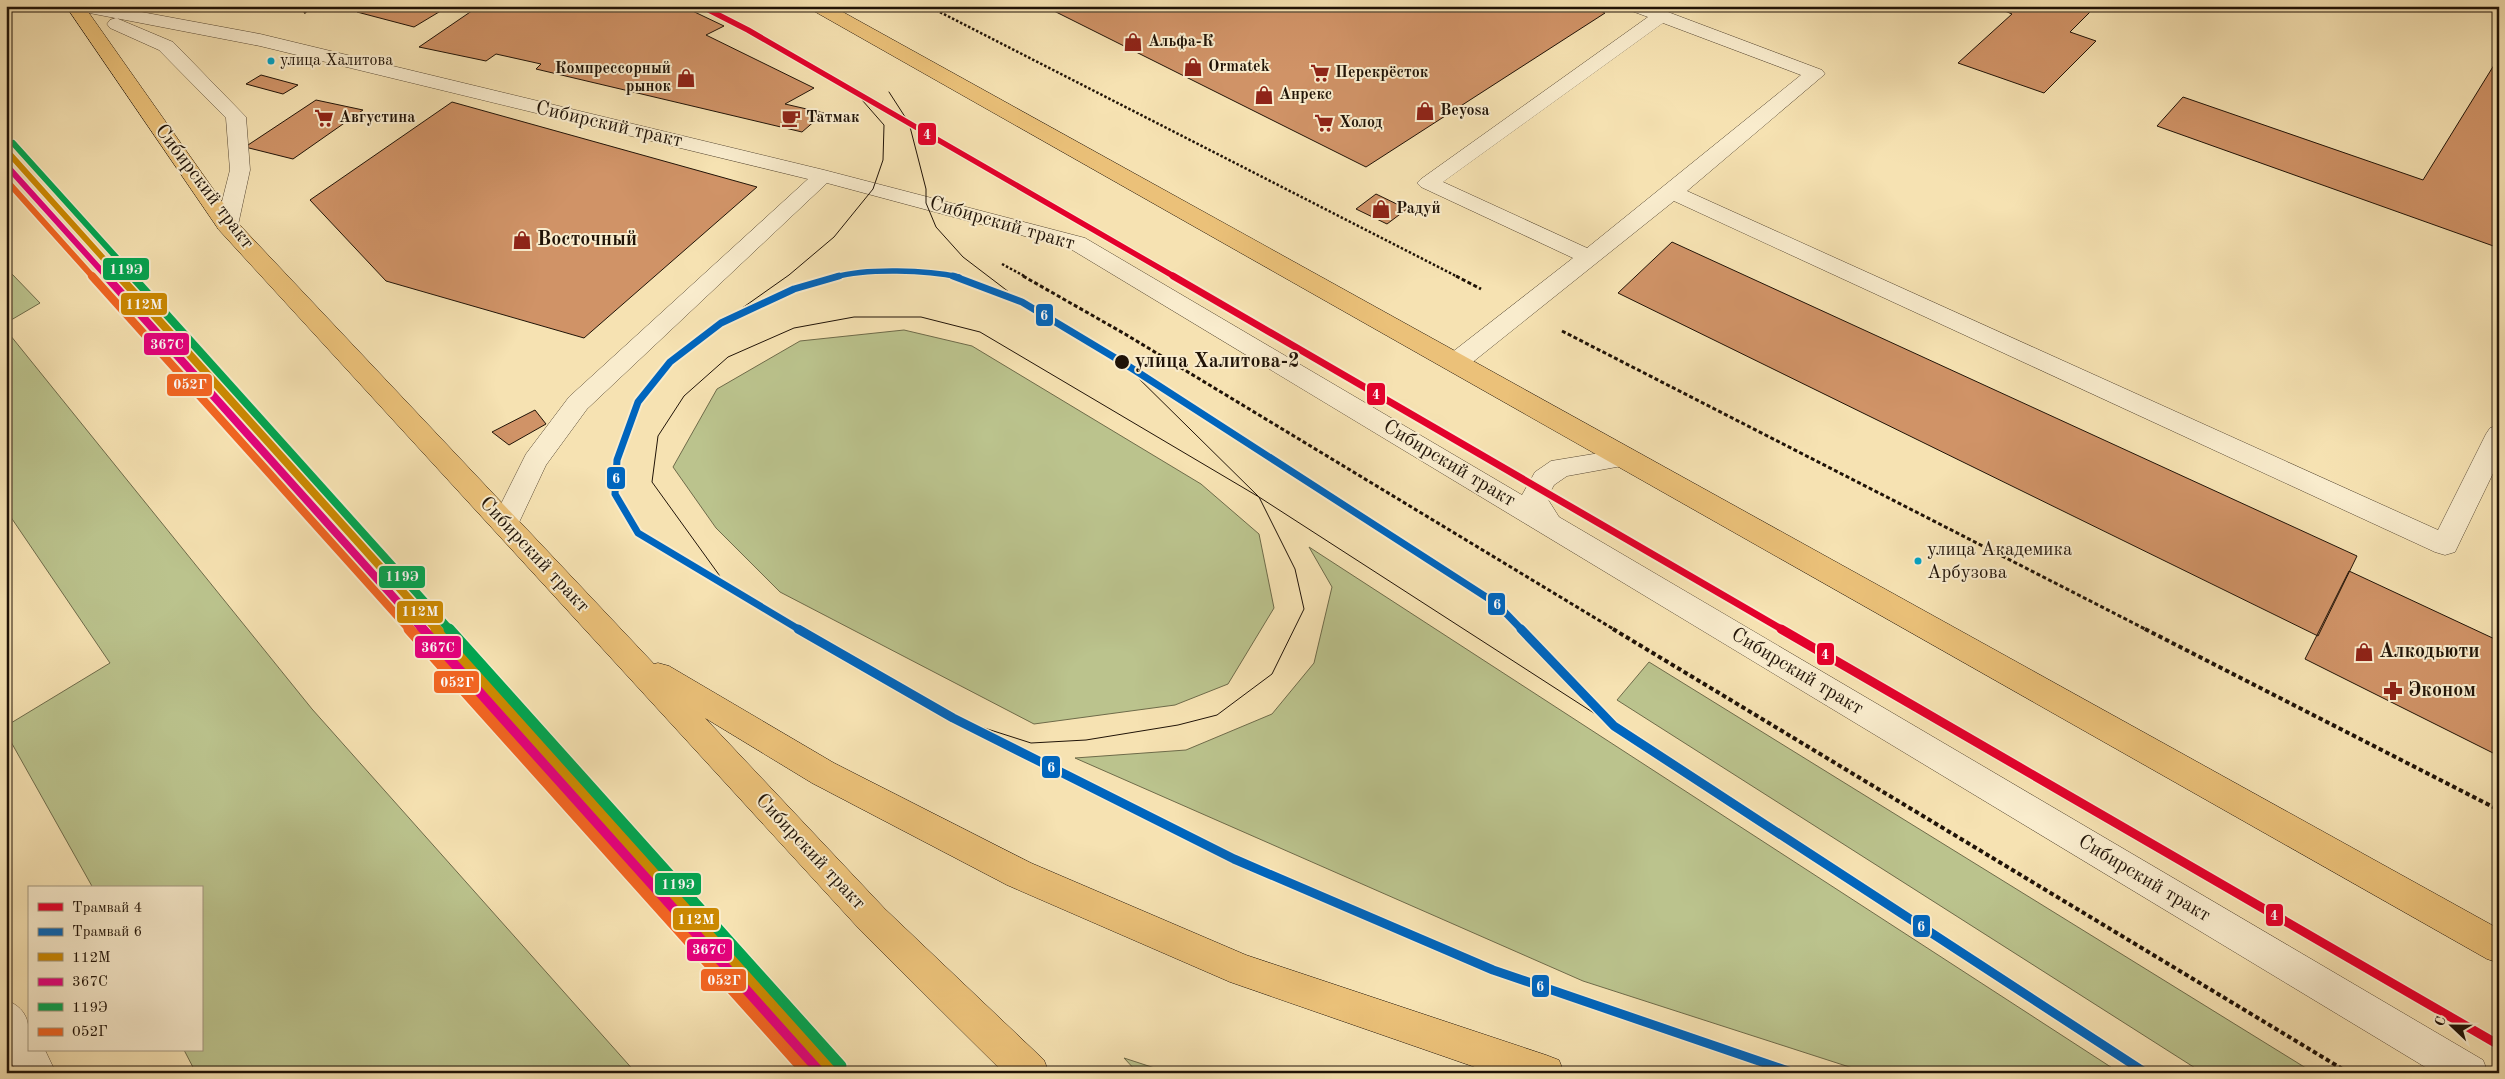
<svg xmlns="http://www.w3.org/2000/svg" width="2505" height="1079" viewBox="0 0 2505 1079" font-family="'Old Standard TT',serif">
  <style>
    .green { fill: #bbc38d; stroke: #6e6b4a }
    .building { fill: #d09367; stroke: #201307 }
    .lines { fill: none; stroke-linecap: round; stroke-linejoin: round }
    .minor-casing { stroke: #564732; stroke-width: 1 }
    .major-casing { stroke: #201307; stroke-width: 1 }
    .path-far2 { stroke: #201307; stroke-width: 2.5; stroke-dasharray: 2.5 2; stroke-linecap: butt }
    .path-far1 { stroke: #201307; stroke-width: 3; stroke-dasharray: 4 2.5; stroke-linecap: butt }
    .path { stroke: #201307; stroke-width: 4; stroke-dasharray: 4.5 3; stroke-linecap: butt }
    .minor { fill: #f9eccd; fill-rule: evenodd }
    .major { fill: #ebc179; fill-rule: evenodd }
    .tram { stroke: #201307; stroke-width: 1 }
    .rail-1-far2-casing { stroke: #f9eccd; stroke-width: 9 }
    .rail-1-far1-casing { stroke: #f9eccd; stroke-width: 12 }
    .rail-1-casing { stroke: #f9eccd; stroke-width: 14 }
    .rail-2-far2-casing { stroke: #f9eccd; stroke-width: 9 }
    .rail-2-far1-casing { stroke: #f9eccd; stroke-width: 12 }
    .rail-2-casing { stroke: #f9eccd; stroke-width: 14 }
    .rail-3-far2-casing { stroke: #f9eccd; stroke-width: 9 }
    .rail-3-far1-casing { stroke: #f9eccd; stroke-width: 12 }
    .rail-3-casing { stroke: #f9eccd; stroke-width: 14 }
    .rail-4-far2-casing { stroke: #f9eccd; stroke-width: 9 }
    .rail-4-far1-casing { stroke: #f9eccd; stroke-width: 12 }
    .rail-4-casing { stroke: #f9eccd; stroke-width: 14 }
    .rail-1-far2 { stroke: #cc8901; stroke-width: 6 }
    .rail-1-far1 { stroke: #cc8901; stroke-width: 8 }
    .rail-1 { stroke: #cc8901; stroke-width: 11 }
    .rail-2-far2 { stroke: #e5007d; stroke-width: 6 }
    .rail-2-far1 { stroke: #e5007d; stroke-width: 8 }
    .rail-2 { stroke: #e5007d; stroke-width: 11 }
    .rail-3-far2 { stroke: #00a651; stroke-width: 6 }
    .rail-3-far1 { stroke: #00a651; stroke-width: 8 }
    .rail-3 { stroke: #00a651; stroke-width: 11 }
    .rail-4-far2 { stroke: #f26522; stroke-width: 6 }
    .rail-4-far1 { stroke: #f26522; stroke-width: 8 }
    .rail-4 { stroke: #f26522; stroke-width: 11 }
    .tram-1-far2-casing { stroke: #f9eccd; stroke-width: 8 }
    .tram-1-far1-casing { stroke: #f9eccd; stroke-width: 11 }
    .tram-1-casing { stroke: #f9eccd; stroke-width: 12 }
    .tram-2-far2-casing { stroke: #f9eccd; stroke-width: 8 }
    .tram-2-far1-casing { stroke: #f9eccd; stroke-width: 11 }
    .tram-2-casing { stroke: #f9eccd; stroke-width: 12 }
    .tram-1-far2 { stroke: #e4002b; stroke-width: 5.5 }
    .tram-1-far1 { stroke: #e4002b; stroke-width: 7 }
    .tram-1 { stroke: #e4002b; stroke-width: 9 }
    .tram-2-far2 { stroke: #0065bd; stroke-width: 5.5 }
    .tram-2-far1 { stroke: #0065bd; stroke-width: 7 }
    .tram-2 { stroke: #0065bd; stroke-width: 9 }
    .bus-dot { fill: #02a2c4; stroke: #f9eccd; stroke-width: 2 }
    .stop-dot { fill: #201307; stroke: #f9eccd; stroke-width: 2 }
    .labels { text-anchor: middle; dominant-baseline: central; stroke-width: 4; stroke-linejoin: round; paint-order: stroke }
    .far-poi-label { font-size: 16px; font-weight: bold; fill: #201307; stroke: #f9eccd; text-anchor: start }
    .far-bus-label { font-size: 16px; fill: #201307; stroke: #f9eccd; text-anchor: start }
    .bus-label { font-size: 19px; fill: #201307; stroke: #f9eccd; text-anchor: start }
    .street-label { font-size: 20px; fill: #201307; stroke: #f9eccd }
    .poi-label { font-size: 20px; font-weight: bold; fill: #201307; stroke: #f9eccd; text-anchor: start }
    .stop-label { font-size: 20px; font-weight: bold; fill: #201307; stroke: #f9eccd; text-anchor: start }
    .line-badge { stroke: #f9eccd; stroke-width: 2 }
    .badge-label { font-size: 14px; text-anchor: middle; font-weight: bold; fill: #fff }
  </style>
  <rect width="100%" height="100%" fill="#f6e2b2"/>
  <filter id="stains"><feTurbulence type="fractalNoise" baseFrequency=".004" numOctaves="4"/><feColorMatrix values="0 0 0 0 .2 0 0 0 0 .09 0 0 0 0 .02 0 0 0 .5 -.17"/></filter>
  <radialGradient id="worn" r=".72"><stop offset=".6" stop-color="#630" stop-opacity="0"/><stop offset="1" stop-color="#630" stop-opacity=".3"/></radialGradient>
  <path class="green" d="M12,274L40,303L6,323V276Z
    M6,330L312,709L636,1073H196L184,1050H201V888H93L6,733V726L110,663L6,510Z
    M904,330L972,346L1201,484L1259,534L1274,608L1228,684L1175,705L1034,724L780,592L716,528L673,467L717,389L800,341Z
    M1309,547L2120,1073H1868L1583,981L1075,758L1186,750L1272,714L1314,663L1332,587Z
    M1649,662L2314,1073H2203L1617,700Z
    M1124,1058L1170,1073H1138Z"/>
  <path class="building" d="M367,6H449L414,27L357,12Z
    M479,6H682L724,26L706,35L814,88L785,104L824,113L802,132L536,69L541,64L496,54L486,61L419,47Z
    M1044,6H1588L1605,13L1366,167Z
    M2096,6L2070,32L2096,41L2044,93L1958,63L2012,14L1993,6Z
    M2499,57V248L2157,126L2183,97L2423,180Z
    M261,75L298,85L283,94L246,84Z
    M316,100L363,110L293,159L245,147Z
    M452,102L757,187L584,338L386,281L310,200Z
    M1376,194L1407,209L1387,224L1356,209Z
    M1672,242L2357,556L2318,636L1618,293Z
    M535,410L546,424L509,445L492,432Z
    M2349,571L2499,641V756L2305,659Z"/>
  <g class="lines">
    <g class="minor-casing">
      <path id="minor" d="M70,6H109L260,34L824,170L1085,238L1522,495L1535,472L1551,461L1624,449L1633,452L1637,458L1633,464L1567,476L1554,485L1547,498L1559,517L2483,1060L2488,1073H2435L1069,248L827,183L587,409L546,465L515,531L505,534L495,531L491,524L526,454L569,397L808,179L260,46L79,11L73,10Z
        M1626,6H1652L1822,70L1825,74L1687,191L2438,530L2486,434L2490,428L2499,425V461L2455,552L2445,555L2435,552L1674,201L1464,369L1455,371L1446,369L1443,363L1446,357L1573,258L1421,187L1417,183L1421,179L1648,17L1629,10ZM1663,23L1801,75L1587,248L1443,182Z
        M116,18L173,42L246,117L250,170L238,225L235,230L227,232L219,230L216,225L230,170L226,118L159,50L110,28L107,24L110,20Z
        M6,1000C31,1010 29,1026 29,1050H45L56,1073H17L6,1053Z"/>
    </g>
    <g class="major-casing">
      <path id="major" d="M66,6H84L235,220L654,664L658,663L669,666L834,763L1031,863L1246,955L1546,1055L1559,1060L1564,1073H1492L1230,982L1007,885L812,783L705,718L885,909L1044,1060L1049,1073H1004L861,931L219,230Z
        M809,6H832L2499,929V963L2487,959L812,10Z"/>
    </g>
    <path class="path-far2" d="M928,6L1458,277
      M304,13L314,6
      M1002,264L1026,277"/>
    <path class="path-far1" d="M1023,276L1125,334L1615,630
      M1456,276L1481,289
      M1562,331L2147,630"/>
    <path class="path" d="M1613,629L2349,1073
      M2145,629L2499,810"/>
    <use href="#minor" class="minor"/>
    <use href="#major" class="major"/>
    <path class="tram" d="M889,92L909,123L926,189V203L936,227L963,257L1022,302
      M721,323L789,275L834,237L873,189L883,160L884,125L855,92
      M730,590L652,482L658,436L684,396L728,357L794,328L854,317H921L980,332L1259,497L1614,726
      M953,718L1031,743L1086,740L1178,725L1217,715L1272,674L1304,609L1295,569L1259,497L1122,362"/>
    <g class="rail-1-far2-casing">
      <path id="rail-1-far2" d="M6,150L120,277"/>
    </g>
    <g class="rail-1-far1-casing">
      <path id="rail-1-far1" d="M119,276L437,630"/>
    </g>
    <g class="rail-1-casing">
      <path id="rail-1" d="M436,629L834,1073"/>
    </g>
    <g class="rail-2-far2-casing">
      <path id="rail-2-far2" d="M6,165L107,277"/>
    </g>
    <g class="rail-2-far1-casing">
      <path id="rail-2-far1" d="M106,276L423,630"/>
    </g>
    <g class="rail-2-casing">
      <path id="rail-2" d="M422,629L820,1073"/>
    </g>
    <g class="rail-3-far2-casing">
      <path id="rail-3-far2" d="M13,143L134,277"/>
    </g>
    <g class="rail-3-far1-casing">
      <path id="rail-3-far1" d="M132,276L450,630"/>
    </g>
    <g class="rail-3-casing">
      <path id="rail-3" d="M449,629L841,1066"/>
    </g>
    <g class="rail-4-far2-casing">
      <path id="rail-4-far2" d="M6,180L93,277"/>
    </g>
    <g class="rail-4-far1-casing">
      <path id="rail-4-far1" d="M92,276L410,630"/>
    </g>
    <g class="rail-4-casing">
      <path id="rail-4" d="M409,629L807,1073"/>
    </g>
    <use href="#rail-1-far2" class="rail-1-far2"/>
    <use href="#rail-1-far1" class="rail-1-far1"/>
    <use href="#rail-1" class="rail-1"/>
    <use href="#rail-2-far2" class="rail-2-far2"/>
    <use href="#rail-2-far1" class="rail-2-far1"/>
    <use href="#rail-2" class="rail-2"/>
    <use href="#rail-3-far2" class="rail-3-far2"/>
    <use href="#rail-3-far1" class="rail-3-far1"/>
    <use href="#rail-3" class="rail-3"/>
    <use href="#rail-4-far2" class="rail-4-far2"/>
    <use href="#rail-4-far1" class="rail-4-far1"/>
    <use href="#rail-4" class="rail-4"/>
    <g class="tram-1-far2-casing">
      <path id="tram-1-far2" d="M701,6L748,30L1175,277"/>
    </g>
    <g class="tram-1-far1-casing">
      <path id="tram-1-far1" d="M1173,276L1783,630"/>
    </g>
    <g class="tram-1-casing">
      <path id="tram-1" d="M1781,629L2499,1045"/>
    </g>
    <g class="tram-2-far2-casing">
      <path id="tram-2-far2" d="M835,277C867,268 927,270 959,277"/>
    </g>
    <g class="tram-2-far1-casing">
      <path id="tram-2-far1" d="M953,276L1022,302L1122,362L1497,604L1522,630
        M800,630L638,533L615,494L617,460L638,402L670,362L721,323L794,289L839,276"/>
    </g>
    <g class="tram-2-casing">
      <path id="tram-2" d="M798,629L953,718L1234,859L1493,970L1794,1073
        M1521,629L1614,726L2146,1073"/>
    </g>
    <use href="#tram-1-far2" class="tram-1-far2"/>
    <use href="#tram-1-far1" class="tram-1-far1"/>
    <use href="#tram-1" class="tram-1"/>
    <use href="#tram-2-far2" class="tram-2-far2"/>
    <use href="#tram-2-far1" class="tram-2-far1"/>
    <use href="#tram-2" class="tram-2"/>
  </g>
  <defs>
    <g id="shop-bare" transform="scale(1.5)"><path d="M-5-2.5h2.3a2.7 3.5 0 0 1 5.4 0H5L5.5 6h-11ZM-1.5-2.5h3a1.5 2.3 0 0 0-3 0Z" fill="#8f2418" stroke="#f9eccd" stroke-width="2.5" paint-order="stroke"/></g>
    <g id="supermarket-bare" transform="scale(1.5)"><path d="M-6-5.5h2.5l.6 2H6L4.5 2H-2.5L-4.4-4H-6ZM-1.5 3.2a1.3 1.3 0 1 0 .1 0ZM3 3.2a1.3 1.3 0 1 0 .1 0Z" fill="#8f2418" stroke="#f9eccd" stroke-width="2.5" paint-order="stroke"/></g>
    <g id="cafe-bare" transform="scale(1.5)"><path d="M-5.5-4.5H6V0H3Q3 3.5 0 3.5H-2.5Q-5.5 3.5-5.5 0ZM3-3.2v2h1.7v-2ZM-6 4.5H4V6H-6Z" fill="#8f2418" stroke="#f9eccd" stroke-width="2.5" paint-order="stroke"/></g>
    <g id="pharmacy-bare" transform="scale(1.5)"><path d="M-2-6h4v4h4v4h-4v4h-4v-4h-4v-4h4Z" fill="#8f2418" stroke="#f9eccd" stroke-width="2.5" paint-order="stroke"/></g>
  </defs>
  <g fill-rule="evenodd">
    <use href="#shop-bare" x="1133" y="42"/>
    <use href="#shop-bare" x="1193" y="67"/>
    <use href="#supermarket-bare" x="1320" y="73"/>
    <use href="#shop-bare" x="686" y="78"/>
    <use href="#shop-bare" x="1264" y="95"/>
    <use href="#shop-bare" x="1425" y="111"/>
    <use href="#supermarket-bare" x="324" y="118"/>
    <use href="#cafe-bare" x="791" y="118"/>
    <use href="#supermarket-bare" x="1324" y="123"/>
    <use href="#shop-bare" x="1381" y="209"/>
    <use href="#shop-bare" x="522" y="240"/>
    <use href="#shop-bare" x="2364" y="652"/>
    <use href="#pharmacy-bare" x="2393" y="691"/>
  </g>
  <g class="bus-dot">
    <circle cx="271" cy="61" r="4.5"/>
    <circle cx="1918" cy="561" r="4.5"/>
  </g>
  <circle class="stop-dot" cx="1122" cy="362" r="8"/>
  <g class="labels">
    <g class="far-poi-label">
      <text x="1148" y="42">Альфа-К</text>
      <text x="1208" y="67">Ormatek</text>
      <text x="671" y="69" text-anchor="end">Компрессорный<tspan x="671" dy="18">рынок</tspan></text>
      <text x="1335" y="73">Перекрёсток</text>
      <text x="1279" y="95">Анрекс</text>
      <text x="1440" y="111">Beyosa</text>
      <text x="339" y="118">Августина</text>
      <text x="806" y="118">Татмак</text>
      <text x="1339" y="123">Холод</text>
      <text x="1396" y="209">Радуй</text>
    </g>
    <g class="far-bus-label">
      <text x="280" y="61">улица Халитова</text>
    </g>
    <g class="bus-label">
      <text x="1927" y="550">улица Академика<tspan x="1927" dy="23">Арбузова</tspan></text>
    </g>
    <g class="street-label">
      <text transform="translate(609 125) rotate(13)">Сибирский тракт</text>
      <text transform="translate(204 187) rotate(53)">Сибирский тракт</text>
      <text transform="translate(1002 224) rotate(16)">Сибирский тракт</text>
      <text transform="translate(1449 464) rotate(31)">Сибирский тракт</text>
      <text transform="translate(534 555) rotate(47)">Сибирский тракт</text>
      <text transform="translate(1797 672) rotate(31)">Сибирский тракт</text>
      <text transform="translate(810 852) rotate(47)">Сибирский тракт</text>
      <text transform="translate(2144 879) rotate(31)">Сибирский тракт</text>
    </g>
    <g class="poi-label">
      <text x="537" y="240">Восточный</text>
      <text x="2379" y="652">Алкодьюти</text>
      <text x="2408" y="691">Эконом</text>
    </g>
    <g class="stop-label">
      <text x="1135" y="362">улица Халитова-2</text>
    </g>
  </g>
  <g class="line-badge">
    <rect x="917" y="122" width="20" height="24" rx="5" fill="#e4002b"/>
    <rect x="102" y="257" width="48" height="24" rx="5" fill="#00a651"/>
    <rect x="120" y="292" width="48" height="24" rx="5" fill="#cc8901"/>
    <rect x="1035" y="303" width="19" height="24" rx="5" fill="#0065bd"/>
    <rect x="143" y="332" width="47" height="24" rx="5" fill="#e5007d"/>
    <rect x="166" y="373" width="47" height="24" rx="5" fill="#f26522"/>
    <rect x="1366" y="382" width="20" height="24" rx="5" fill="#e4002b"/>
    <rect x="606" y="466" width="20" height="24" rx="5" fill="#0065bd"/>
    <rect x="378" y="565" width="48" height="24" rx="5" fill="#00a651"/>
    <rect x="1487" y="592" width="19" height="24" rx="5" fill="#0065bd"/>
    <rect x="396" y="600" width="48" height="24" rx="5" fill="#cc8901"/>
    <rect x="414" y="635" width="48" height="24" rx="5" fill="#e5007d"/>
    <rect x="1816" y="642" width="19" height="24" rx="5" fill="#e4002b"/>
    <rect x="433" y="670" width="47" height="24" rx="5" fill="#f26522"/>
    <rect x="1041" y="755" width="20" height="24" rx="5" fill="#0065bd"/>
    <rect x="654" y="872" width="48" height="24" rx="5" fill="#00a651"/>
    <rect x="2265" y="903" width="19" height="24" rx="5" fill="#e4002b"/>
    <rect x="672" y="907" width="48" height="24" rx="5" fill="#cc8901"/>
    <rect x="1912" y="914" width="19" height="24" rx="5" fill="#0065bd"/>
    <rect x="686" y="938" width="47" height="24" rx="5" fill="#e5007d"/>
    <rect x="700" y="968" width="47" height="24" rx="5" fill="#f26522"/>
    <rect x="1531" y="974" width="19" height="24" rx="5" fill="#0065bd"/>
  </g>
  <g class="badge-label">
    <text x="927" y="139">4</text>
    <text x="126" y="274">119Э</text>
    <text x="144" y="309">112М</text>
    <text x="1044" y="320">6</text>
    <text x="167" y="349">367С</text>
    <text x="190" y="389">052Г</text>
    <text x="1376" y="399">4</text>
    <text x="616" y="483">6</text>
    <text x="402" y="581">119Э</text>
    <text x="1497" y="609">6</text>
    <text x="420" y="616">112М</text>
    <text x="438" y="652">367С</text>
    <text x="1825" y="659">4</text>
    <text x="457" y="687">052Г</text>
    <text x="1051" y="772">6</text>
    <text x="678" y="889">119Э</text>
    <text x="2274" y="920">4</text>
    <text x="696" y="924">112М</text>
    <text x="1921" y="931">6</text>
    <text x="709" y="954">367С</text>
    <text x="724" y="985">052Г</text>
    <text x="1540" y="991">6</text>
  </g>
  <rect width="2505" height="1079" fill="none" stroke="#f6e2b2" stroke-width="25"/>
  <rect x="8" y="8" width="2490" height="1064" fill="none" stroke="#201307" stroke-width="2.5"/>
  <rect x="12" y="12" width="2480" height="1054" fill="none" stroke="#201307"/>
  <rect x="28" y="886" width="175" height="165" fill="#f9eccd" stroke="#a2957e"/>
  <rect x="38" y="903" width="25" height="8" fill="#e4002b" stroke="#a2957e"/>
  <text x="72" y="912" font-size="15" fill="#201307">Трамвай 4</text>
  <rect x="38" y="928" width="25" height="8" fill="#0065bd" stroke="#a2957e"/>
  <text x="72" y="936" font-size="15" fill="#201307">Трамвай 6</text>
  <rect x="38" y="953" width="25" height="8" fill="#cc8901" stroke="#a2957e"/>
  <text x="72" y="962" font-size="15" fill="#201307">112М</text>
  <rect x="38" y="978" width="25" height="8" fill="#e5007d" stroke="#a2957e"/>
  <text x="72" y="986" font-size="15" fill="#201307">367С</text>
  <rect x="38" y="1003" width="25" height="8" fill="#00a651" stroke="#a2957e"/>
  <text x="72" y="1012" font-size="15" fill="#201307">119Э</text>
  <rect x="38" y="1028" width="25" height="8" fill="#f26522" stroke="#a2957e"/>
  <text x="72" y="1036" font-size="15" fill="#201307">052Г</text>
  <g transform="translate(2452 1026) rotate(292)" stroke="#f9eccd" stroke-width="4" paint-order="stroke">
  <path d="M0-4L9 19L0 12L-9 19Z" fill="#201307"/>
  <text y="-8" font-size="14" font-weight="bold" text-anchor="middle" fill="#201307">С</text>
  </g>
  <rect width="100%" height="100%" filter="url(#stains)"/>
  <rect width="100%" height="100%" fill="url(#worn)"/>
</svg>
